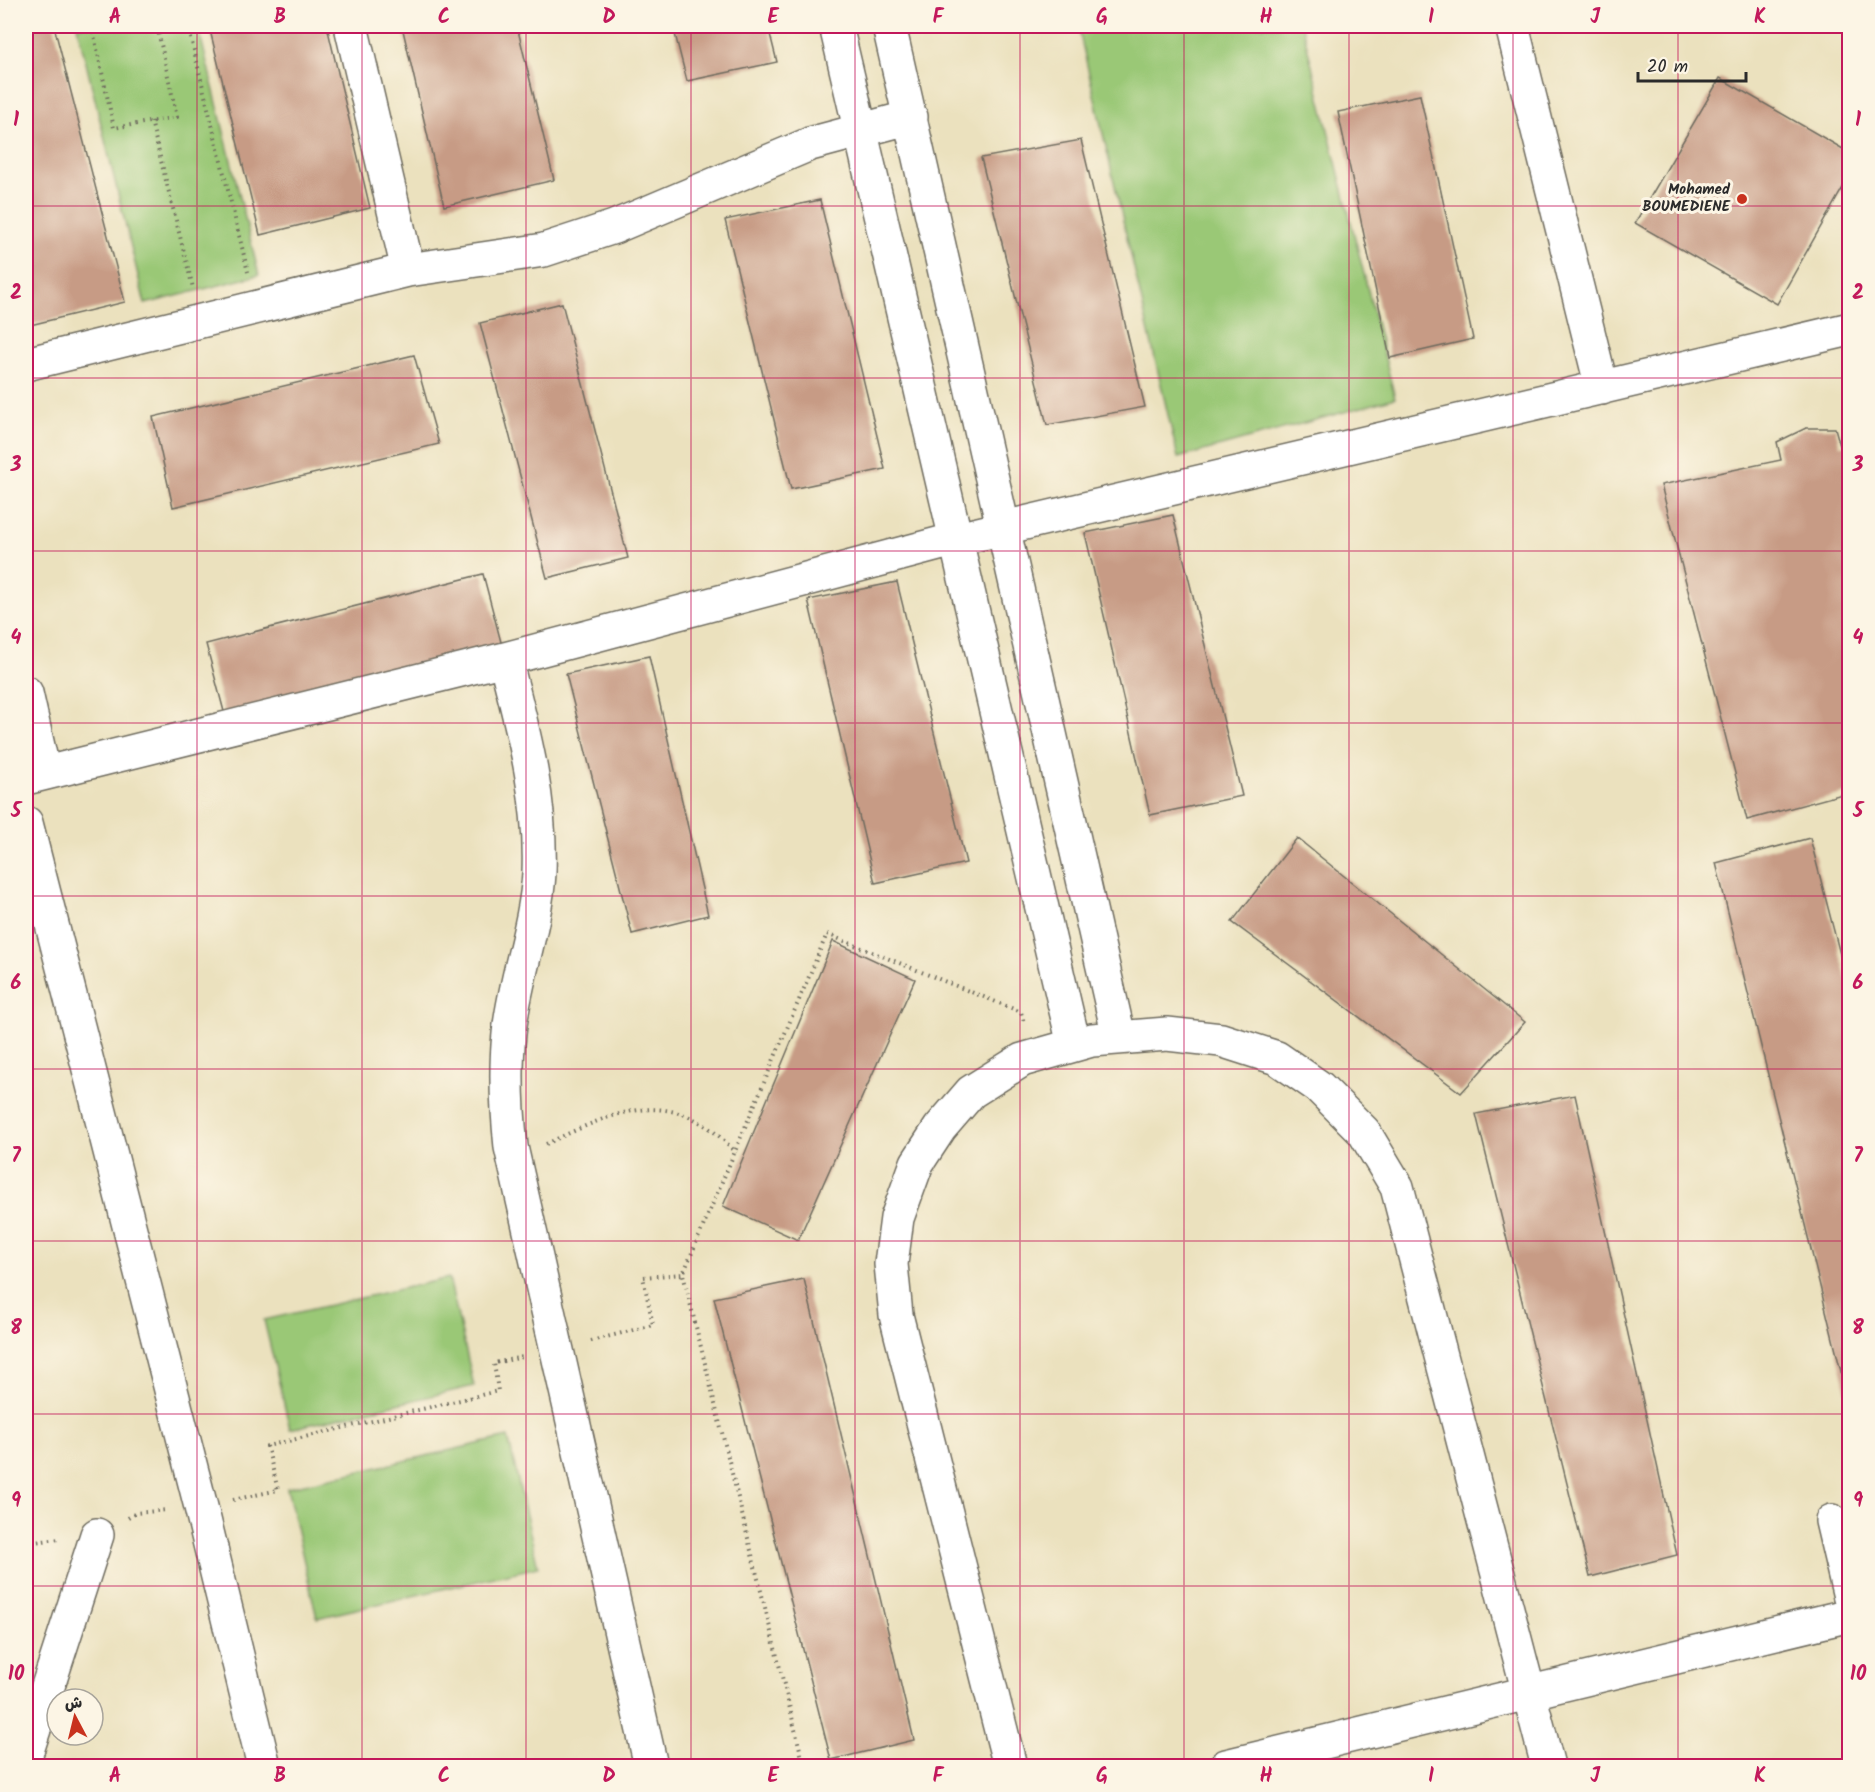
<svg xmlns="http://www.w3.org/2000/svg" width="1875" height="1792" viewBox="0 0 1875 1792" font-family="Kalam,'Playpen Sans Arabic',sans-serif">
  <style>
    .green { fill: #9ac876; stroke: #627a50; stroke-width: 1.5 }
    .building { fill: #c79b85 }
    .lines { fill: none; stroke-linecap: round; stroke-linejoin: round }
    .minor-casing { stroke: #6e6b5e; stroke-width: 36 }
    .path { stroke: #6e6b5e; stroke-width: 4; stroke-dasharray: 1.5 4.5; stroke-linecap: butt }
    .minor { stroke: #fff; stroke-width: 33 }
    .grid { fill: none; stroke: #c2185b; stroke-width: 1.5; stroke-opacity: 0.55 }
    .poi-dot { fill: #c8321e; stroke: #fcf5e5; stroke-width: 2 }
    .labels { text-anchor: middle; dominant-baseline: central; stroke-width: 6; stroke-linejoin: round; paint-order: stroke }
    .poi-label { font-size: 15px; font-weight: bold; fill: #2b2b2b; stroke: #fcf5e5; text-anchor: end }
    .neatline { fill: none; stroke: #c2185b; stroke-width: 2 }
    .grid-label { font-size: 20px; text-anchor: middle; font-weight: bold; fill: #c2185b }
  </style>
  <rect width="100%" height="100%" fill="#fcf5e5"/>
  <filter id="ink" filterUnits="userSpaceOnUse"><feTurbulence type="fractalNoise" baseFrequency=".0167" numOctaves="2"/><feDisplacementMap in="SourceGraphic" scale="12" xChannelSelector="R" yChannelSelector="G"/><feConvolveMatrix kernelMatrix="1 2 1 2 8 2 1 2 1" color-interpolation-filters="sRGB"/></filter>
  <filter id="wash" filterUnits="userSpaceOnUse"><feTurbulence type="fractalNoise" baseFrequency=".008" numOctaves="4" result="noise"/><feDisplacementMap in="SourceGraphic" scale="24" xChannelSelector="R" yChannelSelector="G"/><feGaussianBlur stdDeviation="1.35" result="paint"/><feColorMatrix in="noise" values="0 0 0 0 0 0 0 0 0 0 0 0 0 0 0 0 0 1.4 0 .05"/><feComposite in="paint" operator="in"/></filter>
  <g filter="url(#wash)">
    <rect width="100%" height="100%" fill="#ebe1be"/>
    <path class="green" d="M77,26H198L259,275L145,304Z
      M1078,26H1302L1395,398L1178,458Z
      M449,1278L474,1386L290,1429L264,1320Z
      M508,1437L538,1567L317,1618L287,1488Z"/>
    <g id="blocks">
      <path class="building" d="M26,26H54L125,302L26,326Z
        M209,26H327L370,208L260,235Z
        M402,26H517L554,180L444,206Z
        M673,26H768L777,62L687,81Z
        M1720,78L1850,153V175L1777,304L1635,223Z
        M1420,95L1473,339L1390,358L1338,112Z
        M1081,140L1145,407L1047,425L981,158Z
        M820,200L885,469L791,489L725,220Z
        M562,303L628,558L547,578L480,323Z
        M414,355L439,444L173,507L153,417Z
        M1806,428H1835L1840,446L1850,444V792L1747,820L1661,485L1781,460L1777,442Z
        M1173,515L1242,796L1150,815L1085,533Z
        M483,574L502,646L226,719L206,644Z
        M897,582L966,863L875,883L808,600Z
        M649,656L708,915L632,934L566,674Z
        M1297,838L1525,1022L1461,1093L1232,922Z
        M1810,838L1850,993L1849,1404L1716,863Z
        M833,941L915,979L798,1240L723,1206Z
        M1575,1095L1677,1555L1590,1577L1476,1114Z
        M804,1279L914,1740L831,1760L714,1298Z"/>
    </g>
  </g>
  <g filter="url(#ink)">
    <use href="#blocks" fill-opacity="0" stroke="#6e6b5e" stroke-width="1.5"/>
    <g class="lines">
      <g class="minor-casing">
        <path id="minor" d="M351,26L408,270
          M836,26L1074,1045
          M889,26L1119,1037
          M1512,26L1602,388
          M26,364L408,270L544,250L614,227L810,144L911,117
          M505,659C523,730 542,798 539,873C536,926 514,981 509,1034C505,1072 507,1109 511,1147L651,1766
          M26,693L44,773
          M26,778L505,659L957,539L1850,329
          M26,823L201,1507L264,1766
          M1832,1521L1850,1597
          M26,1754L97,1535
          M1010,1766L896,1315L891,1264L897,1218L917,1163L940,1128L971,1092L1022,1060L1092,1040L1167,1034L1221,1040L1277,1058L1319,1087L1364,1132L1397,1187L1548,1766
          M1226,1766L1850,1615"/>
      </g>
      <path class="path" d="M92,26L114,128L177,117L157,26
        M188,26L248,272
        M151,121L193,288
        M546,1144C618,1110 674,1083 736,1153
        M591,1341L653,1325L643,1277L683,1274
        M233,1500L278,1490L267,1446L498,1391L494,1363L523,1357
        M128,1518L136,1513L167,1510
        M26,1543L59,1539
        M804,1766L683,1274L827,934L1021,1012L1024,1023"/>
      <use href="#minor" class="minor"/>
    </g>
  </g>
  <path class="grid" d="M197,26V1766M362,26V1766M526,26V1766M691,26V1766M855,26V1766M1020,26V1766M1184,26V1766M1349,26V1766M1513,26V1766M1678,26V1766M26,206H1850M26,378H1850M26,551H1850M26,723H1850M26,896H1850M26,1069H1850M26,1241H1850M26,1414H1850M26,1586H1850"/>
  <circle class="poi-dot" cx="1742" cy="199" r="6"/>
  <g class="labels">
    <g class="poi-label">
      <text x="1730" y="190">Mohamed<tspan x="1730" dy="17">BOUMEDIENE</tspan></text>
    </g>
  </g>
  <rect width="1875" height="1792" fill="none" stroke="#fcf5e5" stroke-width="66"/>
  <g transform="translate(75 1717) rotate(353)"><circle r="28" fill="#fcf5e5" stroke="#a8a49b" stroke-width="1.5"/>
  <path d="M0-4.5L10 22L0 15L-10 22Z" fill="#c8321e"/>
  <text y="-9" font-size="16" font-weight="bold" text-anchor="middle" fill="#2b2b2b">ش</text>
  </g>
  <path d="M1638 72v9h108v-9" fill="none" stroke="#2b2b2b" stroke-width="3"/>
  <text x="1647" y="72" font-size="18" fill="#2b2b2b" stroke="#fcf5e5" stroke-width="4.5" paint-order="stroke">20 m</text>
  <rect x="33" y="33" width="1809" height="1726" class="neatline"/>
  <g class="grid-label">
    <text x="115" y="23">A</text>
    <text x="280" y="23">B</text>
    <text x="444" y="23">C</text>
    <text x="609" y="23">D</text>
    <text x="773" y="23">E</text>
    <text x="938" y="23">F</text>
    <text x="1102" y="23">G</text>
    <text x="1266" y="23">H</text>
    <text x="1431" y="23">I</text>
    <text x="1595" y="23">J</text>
    <text x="1760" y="23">K</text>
    <text x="16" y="126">1</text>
    <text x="1858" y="126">1</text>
    <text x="16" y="299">2</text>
    <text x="1858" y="299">2</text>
    <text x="16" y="471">3</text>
    <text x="1858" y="471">3</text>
    <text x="16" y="644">4</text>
    <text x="1858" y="644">4</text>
    <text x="16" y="817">5</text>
    <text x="1858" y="817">5</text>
    <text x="16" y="989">6</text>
    <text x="1858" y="989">6</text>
    <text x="16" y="1162">7</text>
    <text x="1858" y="1162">7</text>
    <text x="16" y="1334">8</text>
    <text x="1858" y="1334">8</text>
    <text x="16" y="1507">9</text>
    <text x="1858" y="1507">9</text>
    <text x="16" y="1680">10</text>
    <text x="1858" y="1680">10</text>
    <text x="115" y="1782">A</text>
    <text x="280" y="1782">B</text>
    <text x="444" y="1782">C</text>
    <text x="609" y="1782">D</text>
    <text x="773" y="1782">E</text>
    <text x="938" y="1782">F</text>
    <text x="1102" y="1782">G</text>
    <text x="1266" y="1782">H</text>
    <text x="1431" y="1782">I</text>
    <text x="1595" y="1782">J</text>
    <text x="1760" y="1782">K</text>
  </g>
</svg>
